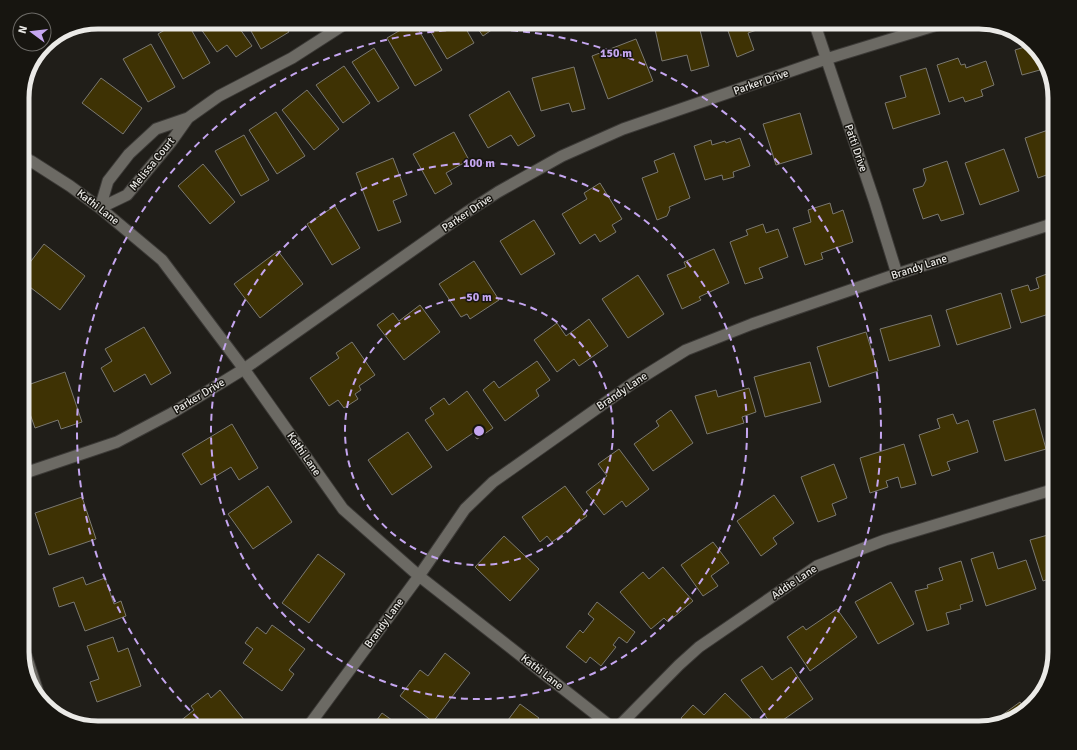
<svg xmlns="http://www.w3.org/2000/svg" width="1077" height="750" viewBox="0 0 1077 750" font-family="Signika,sans-serif">
  <style>
    .building { fill: #3e3204; stroke: #7a7871 }
    .lines { fill: none; stroke-linecap: round; stroke-linejoin: round }
    .minor-casing { stroke: #3c3a37; stroke-width: 13 }
    .minor { stroke: #6c6a64; stroke-width: 11 }
    .ring { fill: none; stroke: #c5a6f0; stroke-width: 2; stroke-dasharray: 7 5 }
    .labels { text-anchor: middle; dominant-baseline: central; stroke-width: 3; stroke-linejoin: round; paint-order: stroke }
    .street-label { font-size: 11px; fill: #ebeae7; stroke: #171510 }
    .rim { fill: none; stroke: #ebeae7; stroke-width: 5 }
    .centre { fill: #c5a6f0; stroke: #171510; stroke-width: 2 }
    .ring-label { font-size: 12px; text-anchor: middle; font-weight: bold; fill: #c5a6f0; stroke: #171510; stroke-width: 3; stroke-linejoin: round; paint-order: stroke }
  </style>
  <rect width="100%" height="100%" fill="#201e19"/>
  <path class="building" d="M178,22H187L210,63L183,79L158,34Z
    M196,22H235L252,46L236,57L227,45L217,52Z
    M246,22H283L289,32L261,49Z
    M291,22H308L295,29Z
    M414,22L442,70L415,86L387,38Z
    M425,22H462L474,43L447,59Z
    M473,22H503L483,36Z
    M684,22H698L709,66L691,71L687,55L662,61L655,29Z
    M725,22H770L771,25L748,33L754,50L737,57Z
    M636,39L653,81L608,99L592,56Z
    M151,44L175,87L148,102L123,59Z
    M1031,45L1045,60L1047,68L1022,75L1015,50Z
    M374,48L399,88L378,102L352,62Z
    M958,58L961,65L965,64L966,68L986,61L994,85L981,90L983,96L965,102L963,97L949,102L937,65Z
    M344,66L370,103L343,123L316,85Z
    M574,67L585,109L572,112L569,103L541,111L532,78Z
    M926,68L940,114L893,129L885,103L906,97L900,76Z
    M101,78L142,108L123,134L82,103Z
    M307,90L339,129L314,150L282,110Z
    M509,91L535,136L518,146L511,135L488,148L469,115Z
    M276,112L305,156L277,174L249,130Z
    M800,113L812,154L776,165L763,124Z
    M1054,128L1055,172L1038,178L1025,138Z
    M454,132L469,160L446,173L452,184L435,194L413,154Z
    M244,135L269,180L241,196L215,151Z
    M740,138L750,166L733,172L734,177L723,180L722,175L705,180L694,146L711,140L712,145L725,141L726,143Z
    M1004,149L1019,191L980,205L965,163Z
    M674,153L690,198L669,207L670,209L667,216L657,220L642,178L658,172L654,161Z
    M393,158L407,195L393,201L401,222L378,231L356,173Z
    M947,161L964,214L941,221L938,214L923,219L913,189L923,186L926,180L923,169Z
    M203,164L235,202L210,224L178,186Z
    M600,183L622,219L612,225L616,232L600,242L595,234L580,244L562,214L587,199L584,193Z
    M830,203L833,214L843,210L853,242L821,253L823,259L805,265L793,228L811,222L808,210Z
    M335,206L360,248L332,265L307,224Z
    M534,220L555,254L521,275L500,241Z
    M763,224L766,233L778,229L788,257L759,268L763,278L745,284L730,242L748,235L746,230Z
    M44,244L85,276L60,310L22,281V273Z
    M714,249L729,283L699,297L701,300L682,309L667,275L686,267L684,262Z
    M278,251L303,284L260,318L234,284Z
    M474,261L499,300L470,319L467,314L461,317L439,284Z
    M1055,271V312L1021,323L1011,290L1028,285L1030,291L1039,288L1036,278Z
    M638,275L664,314L628,338L602,299Z
    M1001,293L1011,328L957,345L946,310Z
    M420,305L440,332L404,360L377,325L393,313L399,321Z
    M931,315L940,346L889,361L880,329Z
    M589,319L608,346L579,366L574,359L557,372L534,340L557,323L566,336Z
    M144,327L171,373L151,385L145,374L114,392L101,368L112,361L105,349Z
    M866,332L878,371L829,387L817,347Z
    M352,342L375,375L359,386L361,390L355,394L358,399L344,408L338,400L329,406L310,378L339,358L336,353Z
    M537,361L550,380L536,390L539,396L505,421L483,390L494,381L499,388Z
    M810,362L821,402L765,417L754,377Z
    M65,372L82,422L61,429L58,420L35,428L22,391V387Z
    M749,388L756,412L742,417L744,423L707,434L695,396L716,390L718,397Z
    M467,391L493,428L477,439L473,433L447,451L425,420L434,414L430,408L444,398L449,405Z
    M1035,409L1046,449L1005,461L993,421Z
    M671,410L693,443L653,471L634,444L659,426L656,421Z
    M953,414L957,424L968,420L978,452L947,462L950,470L932,476L919,435L940,428L937,419Z
    M232,424L258,468L239,480L231,467L201,485L182,454Z
    M408,432L432,467L392,495L368,460Z
    M904,444L916,484L901,488L898,477L886,481L888,487L870,493L860,458Z
    M619,449L649,489L626,507L622,501L604,515L586,492L607,476L598,464Z
    M834,464L847,498L832,504L836,515L818,522L801,477Z
    M268,486L292,522L253,549L228,514Z
    M565,486L587,516L552,542L547,536L540,542L522,517Z
    M774,495L794,523L773,538L777,544L761,556L737,521Z
    M82,497L96,539L49,555L35,513Z
    M1055,533V577L1043,581L1030,540Z
    M504,536L539,569L510,601L475,567Z
    M713,542L729,563L711,576L718,586L703,596L681,565Z
    M993,552L998,569L1026,560L1036,589L986,606L971,559Z
    M318,554L345,574L309,623L282,603Z
    M961,561L973,601L960,605L961,609L946,613L949,624L927,631L915,591L928,588L927,585L943,580L939,568Z
    M663,567L693,601L668,622L664,618L651,629L620,592L643,572L649,579Z
    M83,577L86,585L105,578L114,604L121,601L126,616L85,631L74,602L59,607L53,588Z
    M891,582L914,624L878,644L855,602Z
    M597,602L635,632L627,643L619,637L613,645L616,647L601,666L590,657L586,663L566,647L580,630L583,633L594,619L588,614Z
    M837,609L857,637L810,671L787,637L803,626L806,630Z
    M272,625L305,649L289,670L294,674L282,691L243,663L253,649L245,643L257,627L266,634Z
    M113,637L118,652L128,648L141,686L97,702L90,682L99,679L87,646Z
    M445,653L470,673L433,722L400,696L420,670L428,676Z
    M762,666L772,680L791,667L813,699L773,727L741,680Z
    M220,690L245,721L236,728H184L179,722L194,710L191,706L208,693L211,698Z
    M725,693L757,724L753,728H691L681,718L693,705L704,715Z
    M1031,701L1033,703L1017,718L987,726L1020,702L1023,707Z
    M520,704L539,718L534,724L539,728H502Z
    M382,713L403,728H371Z"/>
  <g class="lines">
    <g class="minor-casing">
      <path id="minor" d="M814,22L875,203L897,274
        M22,157L31,161L70,186L100,208L162,260L244,369L343,509L419,576L613,728
        M100,208L108,181L129,154L156,129L188,118L219,96L292,58L348,22
        M100,208L127,195L171,142L188,118
        M22,474L117,442L172,413L244,369L467,212L498,192L562,156L623,129L826,59L947,22
        M22,643L40,698
        M307,728L419,576L465,509L493,482L633,383L686,350L752,324L897,274L1055,223
        M617,728L679,665L699,647L817,566L885,540L1055,489"/>
    </g>
    <use href="#minor" class="minor"/>
  </g>
  <g class="ring">
    <circle cx="479" cy="431" r="134"/>
    <circle cx="479" cy="431" r="268"/>
    <path d="M207 727A402 402 0 1 1 751 727"/>
  </g>
  <g class="labels">
    <g class="street-label">
      <text transform="translate(761 82) rotate(-19)">Parker Drive</text>
      <text transform="translate(856 148) rotate(71)">Patti Drive</text>
      <text transform="translate(152 164) rotate(-51)">Melissa Court</text>
      <text transform="translate(98 207) rotate(38)">Kathi Lane</text>
      <text transform="translate(467 213) rotate(-34)">Parker Drive</text>
      <text transform="translate(919 267) rotate(-18)">Brandy Lane</text>
      <text transform="translate(622 391) rotate(-34)">Brandy Lane</text>
      <text transform="translate(199 396) rotate(-31)">Parker Drive</text>
      <text transform="translate(304 454) rotate(55)">Kathi Lane</text>
      <text transform="translate(794 582) rotate(-34)">Addie Lane</text>
      <text transform="translate(384 623) rotate(-54)">Brandy Lane</text>
      <text transform="translate(542 672) rotate(38)">Kathi Lane</text>
    </g>
  </g>
  <path d="M0 0H1077V750H0ZM98 29H979A69 69 0 0 1 1048 98V652A69 69 0 0 1 979 721H98A69 69 0 0 1 29 652V98A69 69 0 0 1 98 29Z" fill="#171510" fill-rule="evenodd"/>
  <path class="rim" d="M98 29H979A69 69 0 0 1 1048 98V652A69 69 0 0 1 979 721H98A69 69 0 0 1 29 652V98A69 69 0 0 1 98 29Z"/>
  <circle cx="479" cy="431" r="6" class="centre"/>
  <g class="ring-label">
    <text x="616" y="57">150 m</text>
    <text x="479" y="167">100 m</text>
    <text x="479" y="301">50 m</text>
  </g>
  <g transform="translate(32 32) rotate(285)"><circle r="19" fill="#171510" stroke="#6c6a66"/>
  <path d="M0-3L7 15L0 10L-7 15Z" fill="#c5a6f0"/>
  <text y="-6" font-size="11" font-weight="bold" text-anchor="middle" fill="#ebeae7">N</text>
  </g>
</svg>
